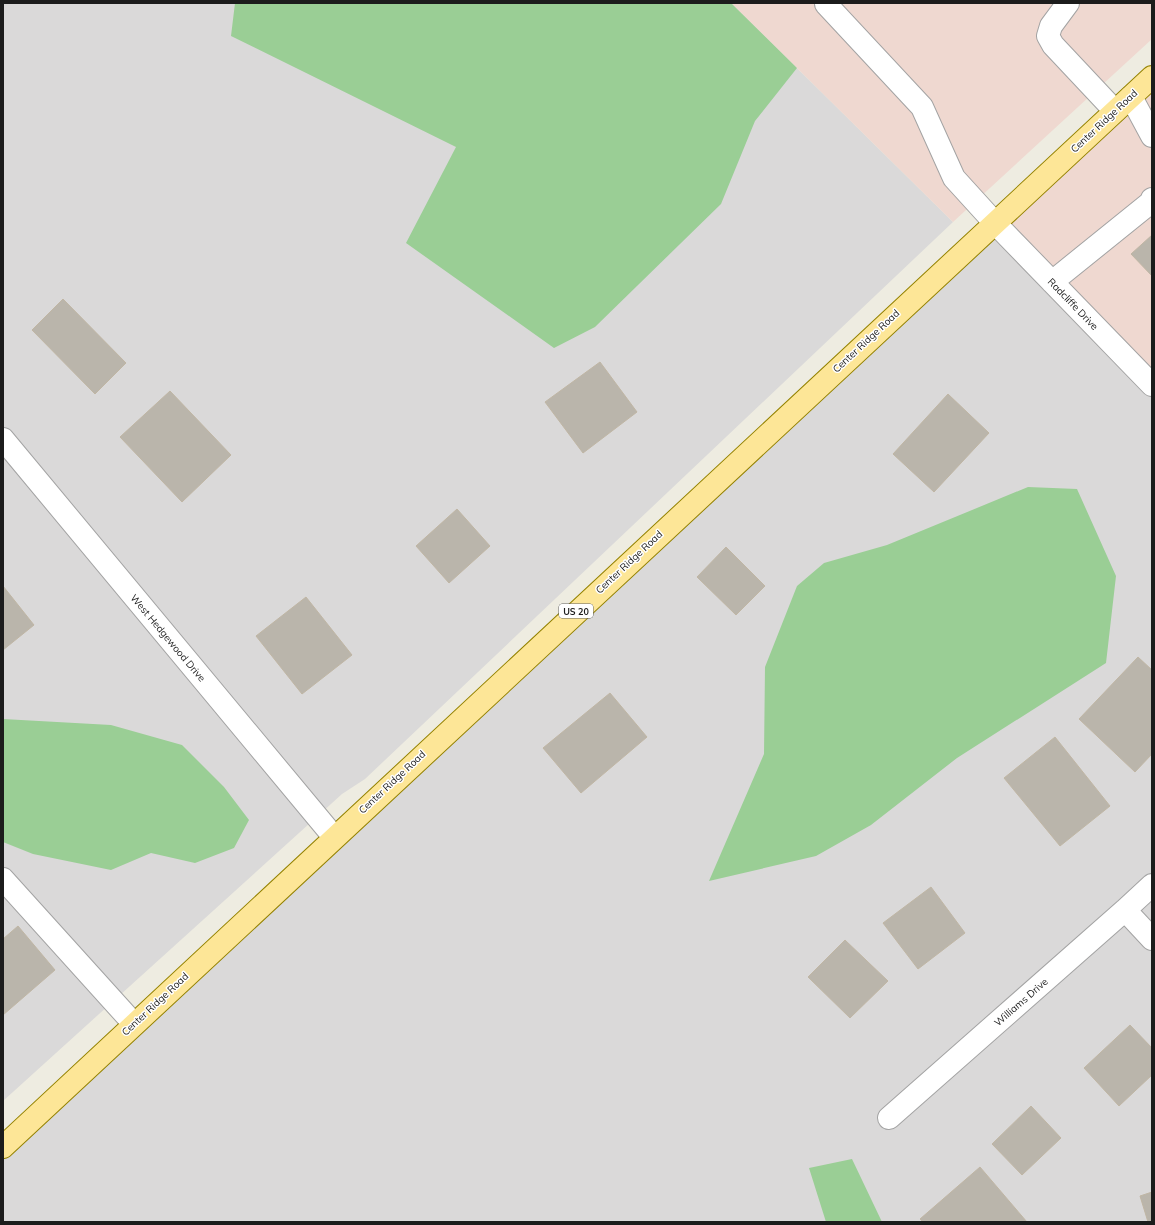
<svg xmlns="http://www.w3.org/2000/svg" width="1155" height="1225" viewBox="0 0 1155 1225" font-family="Mulish,sans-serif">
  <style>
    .residential { fill: #dad9d9 }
    .commercial { fill: #efd8d0 }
    .forest { fill: #9ace95 }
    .building { fill: #bab5ab; stroke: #c0b6a4 }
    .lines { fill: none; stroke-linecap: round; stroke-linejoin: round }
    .minor-casing { stroke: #a3a3a3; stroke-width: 24 }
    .major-casing { stroke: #948200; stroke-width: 24 }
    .minor { stroke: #fff; stroke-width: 22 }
    .major { stroke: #fde697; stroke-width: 22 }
    .labels { text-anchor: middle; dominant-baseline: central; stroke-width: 3; stroke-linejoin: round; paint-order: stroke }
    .shield { fill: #fff; stroke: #606060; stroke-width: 1 }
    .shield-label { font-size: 9px; font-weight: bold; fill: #1c1c1c }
    .street-label { font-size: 10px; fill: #1c1c1c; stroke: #fff }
  </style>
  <rect width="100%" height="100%" fill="#eeece1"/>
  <path class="residential" d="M3,3H731L953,222L365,779L342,794L3,1101Z
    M994,222L1152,385V1222H3V1147Z"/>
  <path class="commercial" d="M731,3H1152V39L953,222Z
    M1152,77V385L994,222Z"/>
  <path class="forest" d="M235,3H731L797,68L755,121L721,204L595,327L554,348L406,243L456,147L231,36Z
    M1028,487L1077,489L1116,576L1106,663L957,758L871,825L816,856L709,881L764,754L765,667L797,586L824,563L887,545Z
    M3,719L111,725L182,745L224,787L249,820L234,848L195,863L151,853L111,870L33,854L3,842Z
    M852,1159L882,1222H826L809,1168Z"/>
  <path class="building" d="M1152,235V276L1131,254Z
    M63,299L126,363L95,394L32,330Z
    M600,362L637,412L583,453L545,402Z
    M170,391L231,455L182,502L120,437Z
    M948,394L989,433L934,492L893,454Z
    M457,509L490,546L449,583L416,546Z
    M726,547L765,586L736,615L697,577Z
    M3,586L34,625L3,650Z
    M306,597L352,655L302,694L256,636Z
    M1138,657L1152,670V754L1135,772L1079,719Z
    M610,693L647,737L581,793L543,748Z
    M1055,737L1110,806L1060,846L1004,778Z
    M931,887L965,933L918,969L883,923Z
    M18,926L55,970L3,1015V939Z
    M845,940L888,981L850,1018L808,977Z
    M1130,1025L1152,1048V1075L1119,1106L1084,1068Z
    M1031,1106L1061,1138L1022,1175L992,1144Z
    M980,1167L1027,1222H923L920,1219Z
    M1152,1192V1222H1148L1140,1196Z"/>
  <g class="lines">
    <g class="minor-casing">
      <path id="minor" d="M1068,3L1051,26L1048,36L1053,45L1115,111
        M826,4L922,107L954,178L994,222L1152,385
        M1131,97L1152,136
        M1052,282L1151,202L1152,199
        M3,439L334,837
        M3,879L134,1024
        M1125,910L1152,939
        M889,1118L1125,910L1152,885"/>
    </g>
    <g class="major-casing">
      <path id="major" d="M3,1147C385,789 767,431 1152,77"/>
    </g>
    <use href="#minor" class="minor"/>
    <use href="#major" class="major"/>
  </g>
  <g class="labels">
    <rect class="shield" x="559" y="604" width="34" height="14" rx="3"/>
    <g class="shield-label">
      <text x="576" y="611">US 20</text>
    </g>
    <g class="street-label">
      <text transform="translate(1104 121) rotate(-43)">Center Ridge Road</text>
      <text transform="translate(1073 304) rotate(46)">Radcliffe Drive</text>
      <text transform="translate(866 341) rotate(-43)">Center Ridge Road</text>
      <text transform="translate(629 562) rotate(-43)">Center Ridge Road</text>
      <text transform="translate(168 638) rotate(50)">West Hedgewood Drive</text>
      <text transform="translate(392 782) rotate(-43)">Center Ridge Road</text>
      <text transform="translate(1021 1002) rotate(-41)">Williams Drive</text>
      <text transform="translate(155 1004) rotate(-43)">Center Ridge Road</text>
    </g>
  </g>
  <rect width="1155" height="1225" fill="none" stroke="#1c1c1c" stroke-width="8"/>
</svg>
